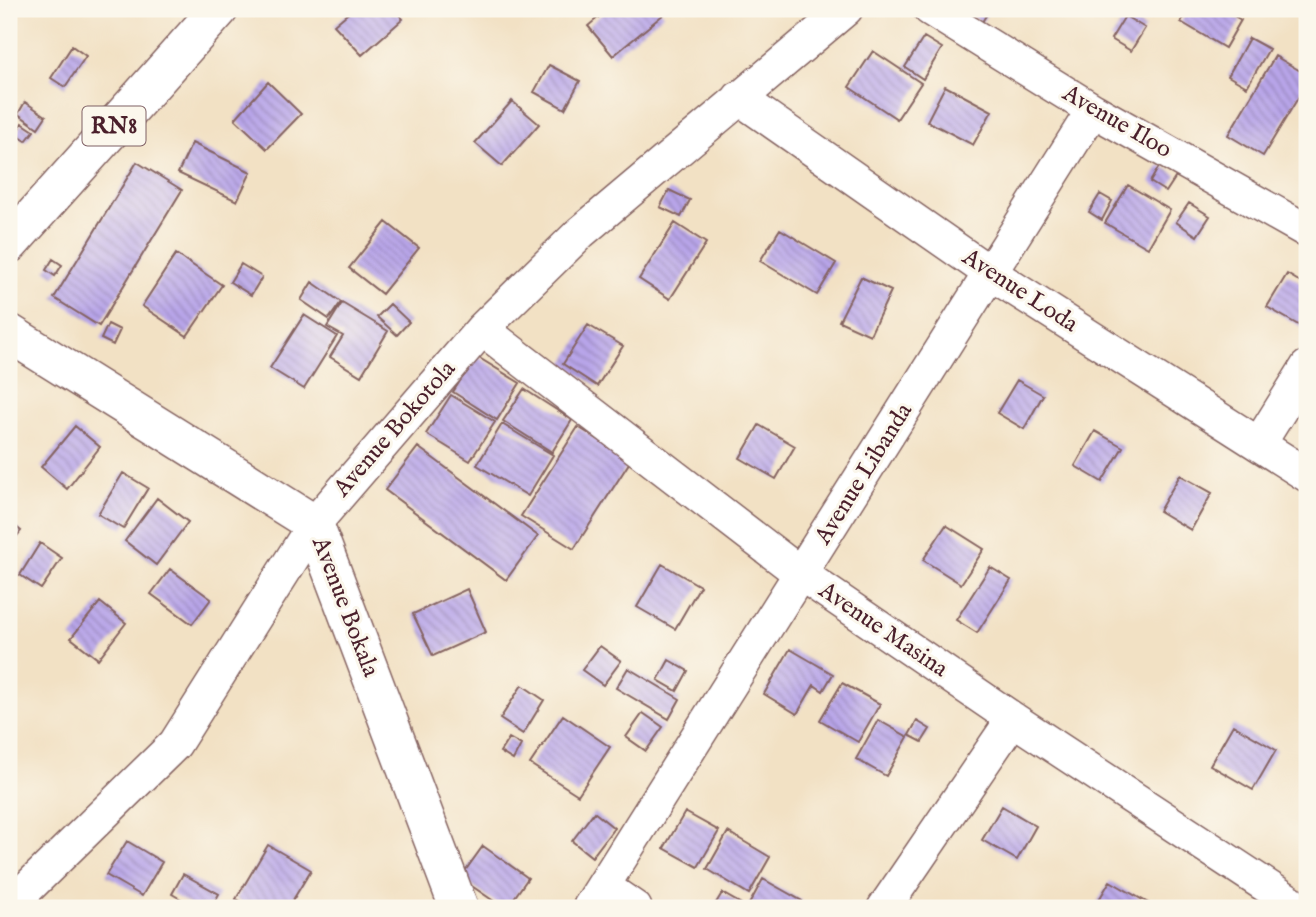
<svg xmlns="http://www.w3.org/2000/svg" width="1316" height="917" viewBox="0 0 1316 917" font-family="'IM FELL English',serif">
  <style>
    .building { fill: url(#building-back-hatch) }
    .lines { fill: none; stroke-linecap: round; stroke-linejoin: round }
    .minor-casing { stroke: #856361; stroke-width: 36 }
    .tertiary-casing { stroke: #856361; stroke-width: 41 }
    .primary-casing { stroke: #856361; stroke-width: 41 }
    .minor { stroke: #fff; stroke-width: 33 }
    .tertiary { stroke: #fff; stroke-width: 38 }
    .primary { stroke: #fff; stroke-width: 38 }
    .labels { text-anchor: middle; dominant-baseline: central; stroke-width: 6; stroke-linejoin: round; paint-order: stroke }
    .shield { fill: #fbf7ec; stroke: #7f6065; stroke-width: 2 }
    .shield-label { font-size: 23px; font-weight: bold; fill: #4a1f2b }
    .street-label { font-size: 24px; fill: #4a1f2b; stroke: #fbf7ec }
  </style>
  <defs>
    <pattern id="building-back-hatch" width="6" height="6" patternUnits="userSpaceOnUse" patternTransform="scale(1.75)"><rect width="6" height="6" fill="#b8a5e9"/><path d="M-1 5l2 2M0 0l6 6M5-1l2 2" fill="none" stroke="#9886bd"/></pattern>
  </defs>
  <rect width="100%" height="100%" fill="#fbf7ec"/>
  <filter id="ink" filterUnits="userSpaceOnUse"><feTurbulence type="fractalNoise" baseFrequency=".0143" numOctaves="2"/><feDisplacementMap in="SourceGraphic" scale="14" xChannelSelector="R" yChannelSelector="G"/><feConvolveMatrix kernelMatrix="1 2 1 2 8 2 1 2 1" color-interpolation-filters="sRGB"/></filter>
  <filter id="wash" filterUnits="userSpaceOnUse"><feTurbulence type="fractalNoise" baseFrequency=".00686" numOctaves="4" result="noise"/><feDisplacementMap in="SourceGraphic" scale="28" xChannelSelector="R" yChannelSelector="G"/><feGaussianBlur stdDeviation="1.57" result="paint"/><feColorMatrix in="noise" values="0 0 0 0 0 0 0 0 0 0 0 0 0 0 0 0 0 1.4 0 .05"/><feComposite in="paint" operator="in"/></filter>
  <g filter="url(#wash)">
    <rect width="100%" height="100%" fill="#f2e1c4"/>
    <g id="blocks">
      <path class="building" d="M353,9H394L403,19L362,55L334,25Z
        M608,9H659L664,14L613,56L588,26Z
        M960,9H990L982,22Z
        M1188,9H1222L1241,20L1225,48L1181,22Z
        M1125,16L1145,28L1131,51L1111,39Z
        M924,37L942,48L923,79L905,67Z
        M1249,38L1269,49L1247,87L1228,76Z
        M72,46L86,56L65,87L51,78Z
        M873,51L921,83L897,119L849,87Z
        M1275,56L1307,75V83L1263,156L1228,135Z
        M549,65L580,81L565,109L534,92Z
        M268,82L301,114L267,149L235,119Z
        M945,86L992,111L973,145L927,121Z
        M512,101L539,124L502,166L475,143Z
        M25,102L46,116L38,128L18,114Z
        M22,123L34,131L26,141L15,134Z
        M192,143L251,172L237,201L178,173Z
        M137,162L182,190L99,326L54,298Z
        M1160,165L1177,175L1166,192L1150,182Z
        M1128,185L1170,210L1148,248L1105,223Z
        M669,190L690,200L681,217L660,207Z
        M1100,194L1112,201L1102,220L1089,212Z
        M1189,203L1210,216L1197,236L1176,222Z
        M386,222L419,248L382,294L349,268Z
        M675,223L706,243L670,299L639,279Z
        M780,229L836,263L817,295L760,261Z
        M176,254L222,285L187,336L142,306Z
        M53,259L62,265L55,276L46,270Z
        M241,264L262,277L251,295L230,282Z
        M1287,274L1307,286V330L1267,307Z
        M861,277L891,291L870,335L839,321Z
        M312,282L341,302L329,319L301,300Z
        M342,303L388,331L361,376L330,357L343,336L327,327Z
        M390,304L409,322L397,335L377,317Z
        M304,315L337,336L304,389L270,368Z
        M108,324L120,330L113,345L101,339Z
        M588,325L623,346L597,386L563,364Z
        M476,356L520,383L497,420L453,392Z
        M1017,380L1043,395L1024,429L997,413Z
        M524,389L572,420L552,452L503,421Z
        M451,395L495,422L470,461L426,434Z
        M502,424L553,455L528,496L477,465Z
        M759,425L795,446L776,479L740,458Z
        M75,426L100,447L67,489L41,467Z
        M578,427L631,460L574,549L521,516Z
        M1095,431L1123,447L1102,482L1075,466Z
        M418,447L538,536L506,580L385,490Z
        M123,473L148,488L123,529L98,514Z
        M1180,475L1212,493L1191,530L1159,511Z
        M157,498L188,522L156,565L125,541Z
        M9,521L21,531L9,546Z
        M946,525L984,549L961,584L923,560Z
        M40,543L62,558L41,589L20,575Z
        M662,564L700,586L675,629L637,607Z
        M990,567L1011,580L977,633L956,620Z
        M170,569L211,599L192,624L151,594Z
        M467,589L486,632L433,656L413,614Z
        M100,602L126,623L98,659L71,638Z
        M600,646L621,661L603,685L582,670Z
        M790,649L833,674L823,691L814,685L797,714L764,694Z
        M669,660L688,671L677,691L658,680Z
        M628,668L680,699L669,719L616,688Z
        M842,683L880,704L858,742L820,720Z
        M522,685L544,700L523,734L500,719Z
        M643,713L663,727L646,751L626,737Z
        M563,715L610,747L578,795L530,764Z
        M878,720L908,737L886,776L856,759Z
        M917,721L930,729L922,742L909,735Z
        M1233,725L1276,750L1253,790L1210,765Z
        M509,738L521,745L513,760L500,752Z
        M1002,806L1036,826L1017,860L982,840Z
        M594,812L614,828L592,857L572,841Z
        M685,812L719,831L698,867L664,848Z
        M728,832L770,857L749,894L707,869Z
        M127,841L162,862L142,896L106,875Z
        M268,845L311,870L288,908H253L236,899Z
        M483,846L528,878L507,908H504L460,878Z
        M183,874L219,894L211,908H196L172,894Z
        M763,879L802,901L798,908H747Z
        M1110,881L1153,906L1152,908H1094Z
        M722,893L741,904L739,908H713Z"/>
    </g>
  </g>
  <g filter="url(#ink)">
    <use href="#blocks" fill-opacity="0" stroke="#856361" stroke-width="2"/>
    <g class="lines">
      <g class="minor-casing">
        <path id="minor" d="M930,9L1093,110L1307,231
          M739,98L990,273L1307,475
          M482,329L801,574L1013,719L1300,908
          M1259,444L1307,367
          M603,886L635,908
          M9,906L175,744L314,524L482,329L580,233L846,9
          M589,908L1093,110
          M884,908L1013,719"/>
      </g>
      <g class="tertiary-casing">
        <path id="tertiary" d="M9,333L314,524L459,908"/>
      </g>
      <g class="primary-casing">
        <path id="primary" d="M9,244L219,9"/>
      </g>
      <use href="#minor" class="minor"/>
      <use href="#tertiary" class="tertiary"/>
      <use href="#primary" class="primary"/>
    </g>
  </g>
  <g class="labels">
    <rect class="shield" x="82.5" y="106.5" width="63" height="39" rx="5"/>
    <g class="shield-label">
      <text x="114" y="126">RN8</text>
    </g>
    <g class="street-label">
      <text transform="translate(1117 122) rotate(30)">Avenue Iloo</text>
      <text transform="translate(1020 291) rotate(33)">Avenue Loda</text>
      <text transform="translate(395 429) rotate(-49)">Avenue Bokotola</text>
      <text transform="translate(864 474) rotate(-58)">Avenue Libanda</text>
      <text transform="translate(345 607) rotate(69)">Avenue Bokala</text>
      <text transform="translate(883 630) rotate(34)">Avenue Masina</text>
    </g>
  </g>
  <rect width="1316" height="917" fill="none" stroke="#fbf7ec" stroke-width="35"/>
</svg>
